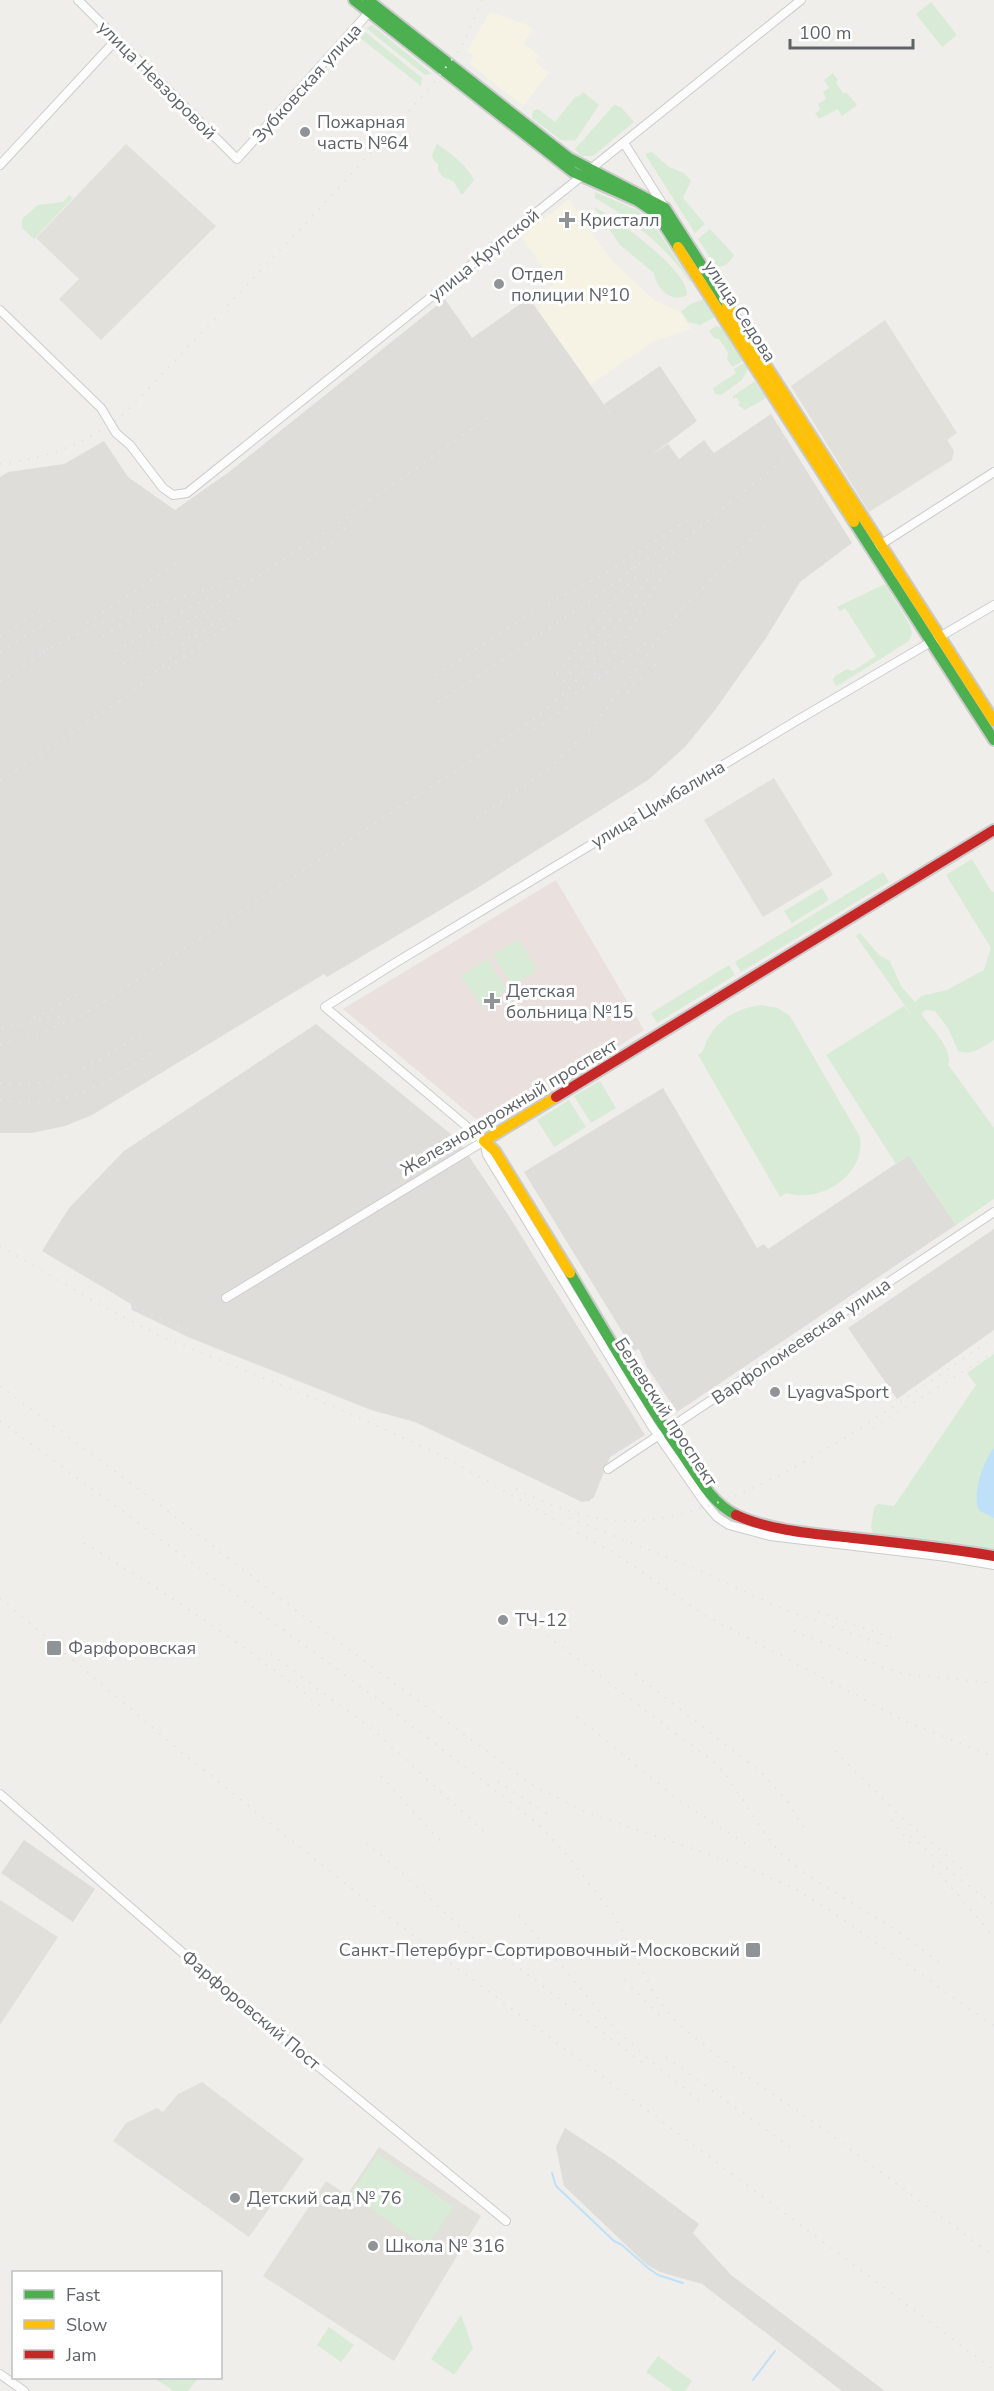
<svg xmlns="http://www.w3.org/2000/svg" width="994" height="2391" viewBox="0 0 994 2391" font-family="'Nunito Sans',sans-serif">
  <style>
    .commercial { fill: #f7f3e4 }
    .industrial { fill: #dfddda }
    .education { fill: #e2e0da }
    .medical { fill: #eae0de }
    .green { fill: #d8ebd6 }
    .water { fill: #bfe0f9 }
    .lines { fill: none; stroke-linecap: round; stroke-linejoin: round }
    .stream { stroke: #bfe0f9; stroke-width: 2 }
    .street-casing { stroke: #cbcccc; stroke-width: 10 }
    .fast-casing { stroke: #cacacb; stroke-width: 14 }
    .slow-casing { stroke: #cacacb; stroke-width: 14 }
    .jam-casing { stroke: #cacacb; stroke-width: 14 }
    .street { stroke: #fdfcfc; stroke-width: 8 }
    .fast { stroke: #4caf50; stroke-width: 10 }
    .slow { stroke: #ffc107; stroke-width: 10 }
    .jam { stroke: #c62828; stroke-width: 10 }
    .rail { stroke: #e4e4e4; stroke-width: 2; stroke-dasharray: 1.5 8; stroke-linecap: butt }
    .poi-dot { fill: #919496; stroke: #fff; stroke-width: 2 }
    .labels { text-anchor: middle; dominant-baseline: central; stroke-width: 6; stroke-linejoin: round; paint-order: stroke }
    .street-label { font-size: 18px; fill: #5f6368; stroke: #fff }
    .poi-label { font-size: 18px; fill: #5f6368; stroke: #fff; text-anchor: start }
  </style>
  <rect width="100%" height="100%" fill="#efeeea"/>
  <path class="commercial" d="M490,12L527,25L533,30L523,43L539,56L535,62L549,73L523,106L469,63L474,56L467,51Z
    M569,199L591,233L614,263L654,300L680,312L691,329L654,341L591,384L539,312L546,290L554,284L522,237Z"/>
  <path class="industrial" d="M529,298L617,423L604,404L660,366L697,421L650,456L668,444L679,459L704,440L714,453L771,414L852,543L800,582L766,638L715,710L685,747L648,780L474,890L327,977L324,974L92,1115L65,1126L32,1133H0V477L8,472L64,464L104,441L128,477L175,510L229,472L445,299L472,338Z
    M316,1024L458,1140L507,1213L645,1435L610,1457L594,1497L589,1501L582,1502L415,1422L371,1410L188,1337L132,1310L131,1304L42,1251L69,1208L124,1151Z
    M663,1088L757,1248L764,1244L768,1249L909,1155L956,1225L677,1412L647,1367L639,1349L634,1351L524,1172Z
    M994,1229V1330L897,1399L848,1328Z
    M24,1840L95,1889L73,1922L1,1873Z
    M565,2128L614,2160L699,2224L693,2233L731,2275L885,2391H842L702,2284L660,2272L646,2264L564,2186L556,2147Z"/>
  <path class="education" d="M126,144L216,226L101,340L59,299L79,279L36,238Z
    M885,320L957,433L947,440L954,451L952,460L869,512L791,386Z
    M774,778L833,875L763,917L704,820Z
    M0,1900L58,1937L0,2025Z
    M202,2082L304,2159L249,2237L113,2141L126,2123L157,2108L163,2112L178,2094Z
    M379,2147L481,2216L394,2361L263,2276L326,2181L347,2195Z"/>
  <path class="medical" d="M556,880L644,1030L488,1129L343,1009Z"/>
  <path class="green" d="M931,2L957,35L942,47L916,14Z
    M372,25L432,74L425,75L366,28Z
    M364,31L422,78L421,86L359,37Z
    M833,73L838,80L836,83L843,93H847L857,105L842,116L838,109L819,119L815,113L820,110L818,104L826,99L823,92L829,88L824,80Z
    M583,92L599,105L575,141L561,140L532,118L533,111L538,109L555,122L576,96L578,97Z
    M614,105L621,107L634,122L593,156H581L575,149Z
    M437,144C448,151 469,167 474,180L462,195L453,181L443,177L438,171V164L434,161L432,155Z
    M652,152L669,167L684,173L691,181L683,198L705,224L695,233L645,154Z
    M595,192L637,210L650,219L691,281L690,282C667,247 630,218 595,198Z
    M69,195L73,198L34,239L22,228V219L38,205L63,202Z
    M594,207C616,218 689,271 687,295C671,304 656,288 654,273L620,245Z
    M710,229L734,255C731,262 723,268 716,267L698,239Z
    M704,299L715,317L700,325L688,322L681,311L691,304Z
    M716,326L721,327L743,361L732,367L727,359L728,353L719,339L714,338L709,331Z
    M744,363L748,369L742,380L721,395L715,394L713,388L736,373L734,369Z
    M755,381L766,398L745,410L738,405L740,403L736,397L733,399V396Z
    M885,584L910,625L912,633L909,641L837,686L833,681L834,677L847,669L853,671L876,656L845,608L840,611L837,607Z
    M972,859L991,891L994,892V1040C982,1047 972,1056 958,1051L948,1028L935,1011L925,1010L921,1014C931,1027 951,1047 949,1064L947,1063L994,1128V1199L956,1225L909,1156L896,1164L826,1055L904,1006L913,1017L856,936L860,933L879,955L890,961L901,986L915,1002L921,996L947,990L984,970L991,948L946,875Z
    M883,872L889,882L741,972L735,962Z
    M822,888L829,900L792,923L784,911Z
    M518,939L538,970L513,986L493,955Z
    M487,959L507,990L482,1007L461,976Z
    M729,965L735,975L657,1023L651,1013Z
    M761,1005L778,1008L790,1016L860,1137C866,1175 821,1204 786,1193L780,1197L698,1055C705,1051 704,1047 707,1040C718,1019 738,1008 761,1005Z
    M600,1081L616,1108L591,1123L574,1096Z
    M569,1100L586,1127L554,1147L537,1120Z
    M994,1354V1549L966,1544L873,1534L871,1527L874,1507L878,1504L894,1506L976,1385L967,1373Z
    M378,2154L454,2207L426,2247L350,2194Z
    M461,2315L473,2348L454,2375L431,2359Z
    M329,2327L354,2345L341,2362L317,2345Z
    M658,2356L692,2381L685,2391H673L646,2372Z
    M154,2378H198L188,2391H174Z"/>
  <path class="water" d="M994,1448V1518L980,1511C970,1498 984,1459 994,1448Z"/>
  <g class="lines">
    <path class="stream" d="M552,2173L556,2186L614,2241L622,2245L648,2268L658,2275L683,2283
      M753,2380L775,2351"/>
    <g class="street-casing">
      <path id="street" d="M78,0L237,159L372,9
        M624,143L665,208
        M0,165L117,39
        M0,310L101,408L116,433L130,445L163,488L173,495L187,493L801,0
        M877,547L994,472
        M994,605L796,721L395,963L325,1007L484,1141L487,1155L651,1425L705,1503L717,1517L729,1525L770,1536L947,1557L994,1565
        M226,1298L484,1141
        M608,1469L994,1212
        M0,1794L222,1987L506,2221
        M0,2374L24,2391"/>
    </g>
    <g class="fast-casing">
      <path id="fast" d="M354,0L573,172L638,201L657,214L678,247
        M368,0L569,158L665,208L727,305
        M854,522L994,740
        M570,1273C607,1335 643,1398 685,1458C699,1479 713,1504 736,1515"/>
    </g>
    <g class="slow-casing">
      <path id="slow" d="M678,247L854,522
        M727,305L994,721
        M556,1097L484,1141L495,1151L570,1273"/>
    </g>
    <g class="jam-casing">
      <path id="jam" d="M556,1097L994,830
        M736,1515C770,1531 816,1534 853,1538C900,1543 947,1548 994,1556"/>
    </g>
    <use href="#street" class="street"/>
    <use href="#fast" class="fast"/>
    <use href="#slow" class="slow"/>
    <use href="#jam" class="jam"/>
    <path class="rail" d="M0,464C47,458 90,443 126,412L306,223L427,91L461,48L482,0
      M869,498L928,461L947,451
      M308,560L328,546L356,518
      M631,569L674,542
      M676,615L770,520
      M87,623L179,562
      M103,636L133,619
      M196,636L238,606
      M0,637L40,610
      M116,651L186,609L214,595
      M0,652L55,617
      M43,652L98,624L250,575
      M124,664L337,524L493,414
      M168,668L244,615
      M557,674L610,605L640,572
      M595,674L621,645L665,570
      M436,675L537,610L615,568L695,515
      M0,681L49,648
      M564,681L615,614
      M627,692L656,664
      M567,699L617,666L650,640
      M438,702L591,601L637,566
      M534,729L569,706
      M0,781L126,697L167,662L209,615
      M477,818L543,774L593,726L682,609
      M34,1018L82,992
      M2,1028L67,1015
      M0,1045L31,1037L81,1016L530,722C549,707 568,691 584,672C609,643 625,608 649,578C687,533 737,497 783,461
      M0,1083C57,1091 99,1061 145,1032
      M0,1100C68,1110 102,1085 156,1050
      M0,1246L104,1307L162,1337L333,1406L441,1455L612,1552L706,1616L905,1721L994,1757
      M134,1307L190,1331
      M0,1386L160,1505L298,1612L534,1786L588,1813L749,1868L795,1889L831,1911L994,2026
      M0,1421L376,1698L536,1822L563,1850L613,1914L655,1995L674,2020L715,2054L812,2121L994,2256
      M873,1428L994,1352
      M516,1489C551,1506 589,1521 629,1521C749,1519 895,1403 994,1338
      M569,1518L701,1571L780,1608L892,1648
      M84,1543C167,1593 247,1647 322,1707
      M0,1598L185,1755L357,1893L994,2370
      M818,1612L895,1639
      M794,1631L882,1667L904,1674L994,1683
      M547,1636L715,1763C742,1791 756,1828 783,1855C810,1880 843,1897 874,1916C898,1930 919,1947 941,1964
      M271,1654L372,1729L489,1836
      M635,1674L762,1773L787,1801L807,1833
      M577,1717L680,1801L752,1848
      M835,1751L899,1815L968,1874
      M381,1776L444,1845
      M498,1781L553,1818
      M891,1820L914,1847
      M911,1836L947,1869L994,1905
      M366,1843L404,1874L469,1935L523,1971L644,2064
      M933,1866L994,1937
      M519,1916L616,2030L658,2067L705,2105
      M625,1980L663,2019
      M666,2057L790,2147"/>
  </g>
  <g class="poi-dot">
    <circle cx="305" cy="132" r="6"/>
    <path d="M564 211h6v6h6v6h-6v6h-6v-6h-6v-6h6z"/>
    <circle cx="499" cy="284" r="6"/>
    <path d="M489 992h6v6h6v6h-6v6h-6v-6h-6v-6h6z"/>
    <circle cx="775" cy="1392" r="6"/>
    <circle cx="503" cy="1620" r="6"/>
    <rect x="46" y="1640" width="16" height="16" rx="3"/>
    <rect x="745" y="1942" width="16" height="16" rx="3"/>
    <circle cx="235" cy="2198" r="6"/>
    <circle cx="373" cy="2246" r="6"/>
  </g>
  <g class="labels">
    <g class="street-label">
      <text transform="translate(157 80) rotate(45)">улица Невзоровой</text>
      <text transform="translate(307 83) rotate(-48)">Зубковская улица</text>
      <text transform="translate(484 255) rotate(-39)">улица Крупской</text>
      <text transform="translate(740 311) rotate(57)">улица Седова</text>
      <text transform="translate(658 804) rotate(-31)">улица Цимбалина</text>
      <text transform="translate(509 1107) rotate(-31)">Железнодорожный проспект</text>
      <text transform="translate(801 1341) rotate(-34)">Варфоломеевская улица</text>
      <text transform="translate(666 1412) rotate(57)">Белевский проспект</text>
      <text transform="translate(251 2010) rotate(40)">Фарфоровский Пост</text>
    </g>
    <g class="poi-label">
      <text x="317" y="122">Пожарная<tspan x="317" dy="21">часть №64</tspan></text>
      <text x="580" y="220">Кристалл</text>
      <text x="511" y="274">Отдел<tspan x="511" dy="21">полиции №10</tspan></text>
      <text x="506" y="991">Детская<tspan x="506" dy="21">больница №15</tspan></text>
      <text x="787" y="1392">LyagvaSport</text>
      <text x="515" y="1620">ТЧ-12</text>
      <text x="68" y="1648">Фарфоровская</text>
      <text x="740" y="1950" text-anchor="end">Санкт-Петербург-Сортировочный-Московский</text>
      <text x="247" y="2198">Детский сад № 76</text>
      <text x="385" y="2246">Школа № 316</text>
    </g>
  </g>
  <rect x="12" y="2271" width="210" height="108" fill="#ffffff" stroke="#bfc1c3" stroke-width="1.5"/>
  <rect x="24" y="2290" width="30" height="9" fill="#4caf50" stroke="#bfc1c3" stroke-width="1.5"/>
  <text x="66" y="2301" font-size="18" fill="#5f6368">Fast</text>
  <rect x="24" y="2320" width="30" height="9" fill="#ffc107" stroke="#bfc1c3" stroke-width="1.5"/>
  <text x="66" y="2331" font-size="18" fill="#5f6368">Slow</text>
  <rect x="24" y="2350" width="30" height="9" fill="#c62828" stroke="#bfc1c3" stroke-width="1.5"/>
  <text x="66" y="2361" font-size="18" fill="#5f6368">Jam</text>
  <path d="M790 39v9h123v-9" fill="none" stroke="#5f6368" stroke-width="3"/>
  <text x="799" y="39" font-size="18" fill="#5f6368" stroke="#ffffff" stroke-width="4.5" paint-order="stroke">100 m</text>
</svg>
